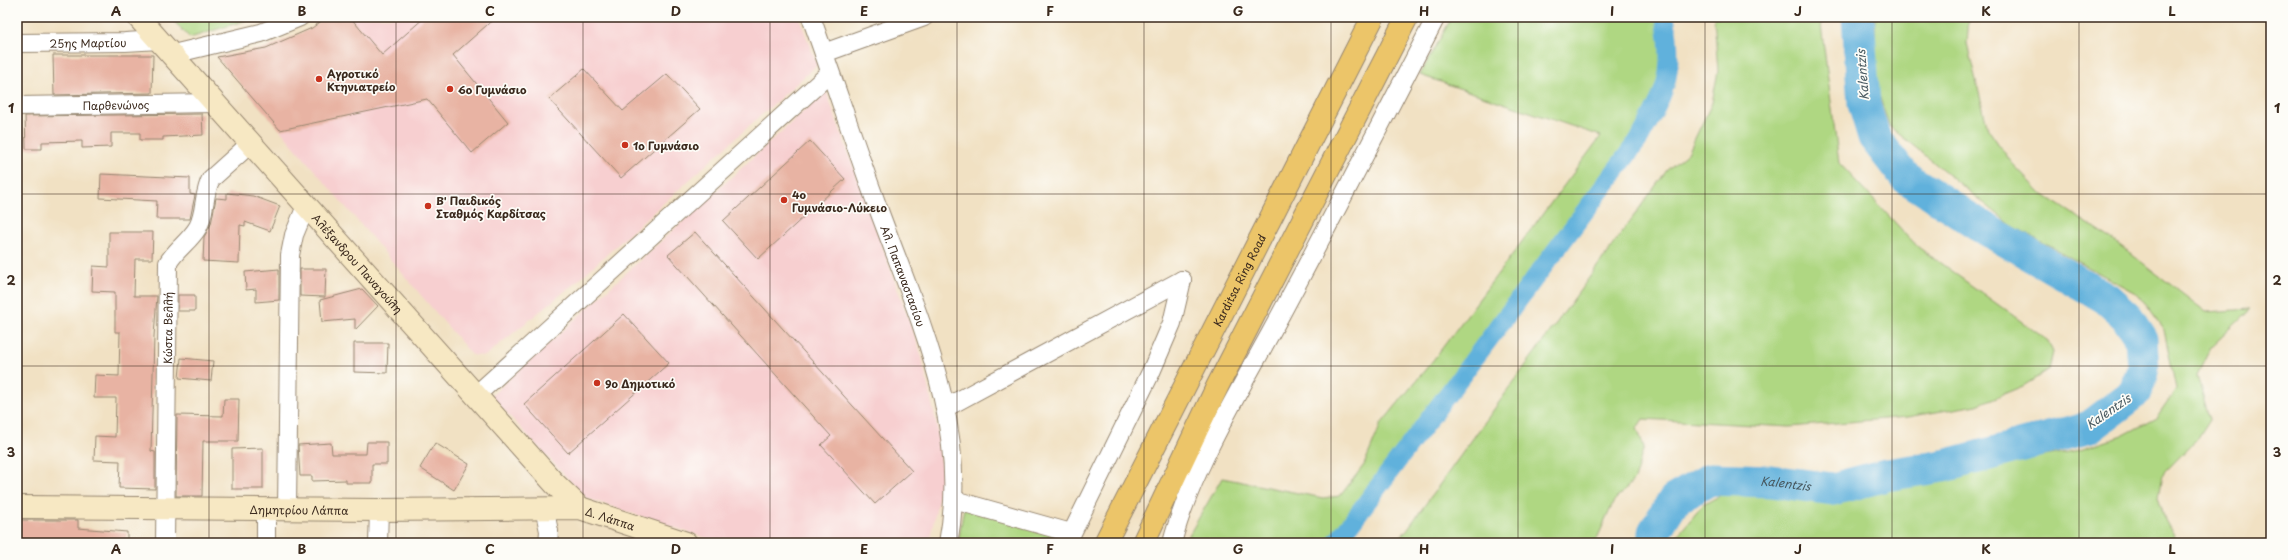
<svg xmlns="http://www.w3.org/2000/svg" width="2288" height="560" viewBox="0 0 2288 560" font-family="'Playpen Sans',sans-serif">
  <style>
    .built { fill: #f7cfd0 }
    .green { fill: #afd782; stroke: #758050 }
    .lines { fill: none; stroke-linecap: round; stroke-linejoin: round }
    .canal { stroke: #61b1dc; stroke-width: 19 }
    .river { stroke: #61b1dc; stroke-width: 33 }
    .building { fill: #e8b3a3 }
    .street-casing { stroke: #968670; stroke-width: 20 }
    .secondary-casing { stroke: #968670; stroke-width: 24 }
    .primary-casing { stroke: #968670; stroke-width: 24 }
    .street { stroke: #fff; stroke-width: 18 }
    .secondary { stroke: #f7e8c3; stroke-width: 22 }
    .primary { stroke: #ecc569; stroke-width: 22 }
    .grid { fill: none; stroke: #3b2a1e; stroke-width: 1; stroke-opacity: 0.55 }
    .poi-dot { fill: #c8321e; stroke: #fdfcf7; stroke-width: 1.5 }
    .labels { text-anchor: middle; dominant-baseline: central; stroke-width: 3.5; stroke-linejoin: round; paint-order: stroke }
    .street-label { font-size: 11px; fill: #3b2a1e; stroke: #fdfcf7 }
    .poi-label { font-size: 11px; font-weight: bold; fill: #3b2a1e; stroke: #fdfcf7; text-anchor: start }
    .water-label { font-size: 12px; font-style: italic; fill: #485960; stroke: #fdfcf7 }
    .neatline { fill: none; stroke: #3b2a1e; stroke-width: 1.5 }
    .grid-label { font-size: 13px; text-anchor: middle; font-weight: bold; fill: #3b2a1e }
  </style>
  <rect width="100%" height="100%" fill="#fdfcf7"/>
  <filter id="ink" filterUnits="userSpaceOnUse"><feTurbulence type="fractalNoise" baseFrequency=".025" numOctaves="2"/><feDisplacementMap in="SourceGraphic" scale="8" xChannelSelector="R" yChannelSelector="G"/><feConvolveMatrix kernelMatrix="1 2 1 2 8 2 1 2 1" color-interpolation-filters="sRGB"/></filter>
  <filter id="wash" filterUnits="userSpaceOnUse"><feTurbulence type="fractalNoise" baseFrequency=".012" numOctaves="4" result="noise"/><feDisplacementMap in="SourceGraphic" scale="16" xChannelSelector="R" yChannelSelector="G"/><feGaussianBlur stdDeviation="0.9" result="paint"/><feColorMatrix in="noise" values="0 0 0 0 0 0 0 0 0 0 0 0 0 0 0 0 0 1.4 0 .05"/><feComposite in="paint" operator="in"/></filter>
  <g filter="url(#wash)">
    <rect width="100%" height="100%" fill="#f1e1c3"/>
    <path class="built" d="M350,17H799L817,65L575,283L485,356L472,355L280,130L420,100Z
      M826,91L920,351L937,426L942,469V482L929,543H721L586,498L491,396Z"/>
    <path class="green" d="M170,17H256L190,38Z
      M1452,17H1660L1664,67L1653,105L1626,150L1328,543H1188L1189,535L1222,478L1323,498L1340,496L1364,465L1381,424L1434,359L1601,136L1420,75Z
      M1714,17H1820L1839,163L1918,247L2047,340L2053,352L2049,370L2023,386L1977,405L1907,417L1790,427L1643,419L1637,428L1644,447L1634,480L1614,501L1595,543H1394L1406,531L1667,170L1688,153L1712,103L1718,71Z
      M1875,17H1969L1967,44L1988,129L2011,162L2041,193L2113,240L2206,312L2251,309L2211,347L2197,375L2209,419L2195,441L2162,475L2158,497L2165,520L2178,543H1671L1703,505L1728,491L1768,493L1814,500L1971,468L2080,450L2122,436L2156,418L2176,389L2164,330L2139,295L2011,225L1889,126L1876,86Z
      M964,507L1054,533L1052,543H958Z"/>
    <g class="lines">
      <path class="canal" d="M1336,543L1640,138C1667,89 1675,73 1665,17"/>
      <path class="river" id="s1" d="M1654,543V532L1674,500L1710,479L1771,481L1833,489L1886,475L1944,466L2090,427L2136,392L2143,368L2141,339L2126,316L2106,298L1984,228L1905,177L1874,137L1864,104L1858,17"/>
    </g>
    <g id="blocks">
      <path class="building" d="M327,17H350L382,55L425,17H496L453,55L508,122L472,153L427,99L280,130L217,57L266,48L312,28Z
        M53,55H153L152,93L54,95Z
        M584,69L623,111L667,74L700,109L621,178L549,99Z
        M202,114L203,135L163,137V140H140V133H111V147L82,148V141L42,142V149H26L25,116Z
        M810,141L845,179L758,259L723,221Z
        M101,174L190,178V194L195,195L190,219H156L157,201L100,198Z
        M227,193L253,196L280,206L270,231L245,222V226L240,225L239,263L203,261L204,237L211,224L216,198L227,199Z
        M109,232H153L152,259H135L134,296H157L154,336L151,451L155,452V489L119,488L120,461L94,460L95,436L115,437L116,398H94L95,375L119,376L120,332H115V292L92,291L93,266L109,267Z
        M695,232L912,471L875,504L821,445L831,436L668,255Z
        M279,269V300L256,302V289L246,290L245,272Z
        M300,269H326L325,297L300,296Z
        M362,289L378,306L355,330V319L322,322L320,300Z
        M178,295H195V311H178Z
        M624,314L669,363L568,453L524,404Z
        M354,343H388L387,373L354,372Z
        M181,358L213,361L211,381L179,378Z
        M224,399H239L238,441H203L202,496H176L177,415L223,416Z
        M367,442H387V464H372V483H346V480L312,481V476H300L298,445L331,443L332,454H366Z
        M435,443L469,464L454,490L420,468Z
        M263,448V489H232V449Z
        M17,520H78V528L127,532V543H17Z"/>
    </g>
  </g>
  <g filter="url(#ink)">
    <use href="#blocks" fill-opacity="0" stroke="#968670" stroke-width="1"/>
    <g class="lines">
      <g class="street-casing">
        <g id="street">
          <path id="s2" d="M811,17C834,81 855,145 878,208C917,314 971,427 948,543"/>
          <path id="s3" d="M17,43L125,42L159,40"/>
          <path d="M824,53L924,17"/>
          <path d="M173,54L261,33L300,17"/>
          <path id="s4" d="M17,106L216,103"/>
          <path d="M475,396L830,73"/>
          <path d="M945,408L1182,280"/>
          <path d="M954,500L1071,533"/>
          <path d="M544,508L549,531L548,543"/>
          <path d="M266,509V543"/>
          <path d="M287,509L290,255L294,235L306,206"/>
          <path id="s5" d="M165,543L168,263C176,249 190,241 198,227C206,212 203,193 211,179L251,143"/>
          <path d="M378,543L379,510"/>
          <path d="M1067,543L1151,372L1172,323L1182,280"/>
          <path d="M1172,543C1191,470 1239,392 1275,325C1330,223 1383,120 1436,17"/>
        </g>
      </g>
      <g class="secondary-casing">
        <g id="secondary">
          <path id="s6" d="M138,17L554,483L580,508"/>
          <path id="s7" d="M17,507L379,510L580,508L686,543"/>
        </g>
      </g>
      <g class="primary-casing">
        <g id="primary">
          <path id="s8" d="M1105,543L1373,17"/>
          <path d="M1143,543L1218,385L1407,17"/>
        </g>
      </g>
      <use href="#street" class="street"/>
      <use href="#secondary" class="secondary"/>
      <use href="#primary" class="primary"/>
    </g>
  </g>
  <path class="grid" d="M209,17V543M396,17V543M583,17V543M770,17V543M957,17V543M1144,17V543M1331,17V543M1518,17V543M1705,17V543M1892,17V543M2079,17V543M17,194H2271M17,366H2271"/>
  <g class="poi-dot">
    <circle cx="319" cy="79" r="4"/>
    <circle cx="450" cy="89" r="4"/>
    <circle cx="625" cy="145" r="4"/>
    <circle cx="784" cy="200" r="4"/>
    <circle cx="428" cy="206" r="4"/>
    <circle cx="597" cy="383" r="4"/>
  </g>
  <g class="labels">
    <g class="street-label">
      <text stroke="none"><textPath href="#s3" startOffset="71">25ης Μαρτίου</textPath></text>
      <text stroke="none"><textPath href="#s4" startOffset="99">Παρθενώνος</textPath></text>
      <text stroke="none"><textPath href="#s6" startOffset="330">Αλέξανδρου Παναγούλη</textPath></text>
      <text stroke="none"><textPath href="#s2" startOffset="275">Αλ. Παπαναστασίου</textPath></text>
      <text stroke="none"><textPath href="#s8" startOffset="295">Karditsa Ring Road</textPath></text>
      <text stroke="none"><textPath href="#s5" startOffset="215">Κώστα Βελλή</textPath></text>
      <text stroke="none"><textPath href="#s7" startOffset="282">Δημητρίου Λάππα</textPath></text>
      <text stroke="none"><textPath href="#s7" startOffset="595">Δ. Λάππα</textPath></text>
    </g>
    <g class="poi-label">
      <text x="327" y="73">Αγροτικό<tspan x="327" dy="13">Κτηνιατρείο</tspan></text>
      <text x="458" y="89">6ο Γυμνάσιο</text>
      <text x="633" y="145">1ο Γυμνάσιο</text>
      <text x="792" y="194">4ο<tspan x="792" dy="13">Γυμνάσιο-Λύκειο</tspan></text>
      <text x="436" y="200">Β' Παιδικός<tspan x="436" dy="13">Σταθμός Καρδίτσας</tspan></text>
      <text x="605" y="383">9ο Δημοτικό</text>
    </g>
    <g class="water-label">
      <text transform="translate(1862 75) rotate(-94)">Kalentzis</text>
      <text transform="translate(2108 411) rotate(-35)">Kalentzis</text>
      <text stroke="none"><textPath href="#s1" startOffset="166">Kalentzis</textPath></text>
    </g>
  </g>
  <rect width="2288" height="560" fill="none" stroke="#fdfcf7" stroke-width="44"/>
  <rect x="22" y="22" width="2244" height="516" class="neatline"/>
  <g class="grid-label">
    <text x="116" y="16">A</text>
    <text x="302" y="16">B</text>
    <text x="490" y="16">C</text>
    <text x="676" y="16">D</text>
    <text x="864" y="16">E</text>
    <text x="1050" y="16">F</text>
    <text x="1238" y="16">G</text>
    <text x="1424" y="16">H</text>
    <text x="1612" y="16">I</text>
    <text x="1798" y="16">J</text>
    <text x="1986" y="16">K</text>
    <text x="2172" y="16">L</text>
    <text x="11" y="113">1</text>
    <text x="2277" y="113">1</text>
    <text x="11" y="285">2</text>
    <text x="2277" y="285">2</text>
    <text x="11" y="457">3</text>
    <text x="2277" y="457">3</text>
    <text x="116" y="554">A</text>
    <text x="302" y="554">B</text>
    <text x="490" y="554">C</text>
    <text x="676" y="554">D</text>
    <text x="864" y="554">E</text>
    <text x="1050" y="554">F</text>
    <text x="1238" y="554">G</text>
    <text x="1424" y="554">H</text>
    <text x="1612" y="554">I</text>
    <text x="1798" y="554">J</text>
    <text x="1986" y="554">K</text>
    <text x="2172" y="554">L</text>
  </g>
</svg>
